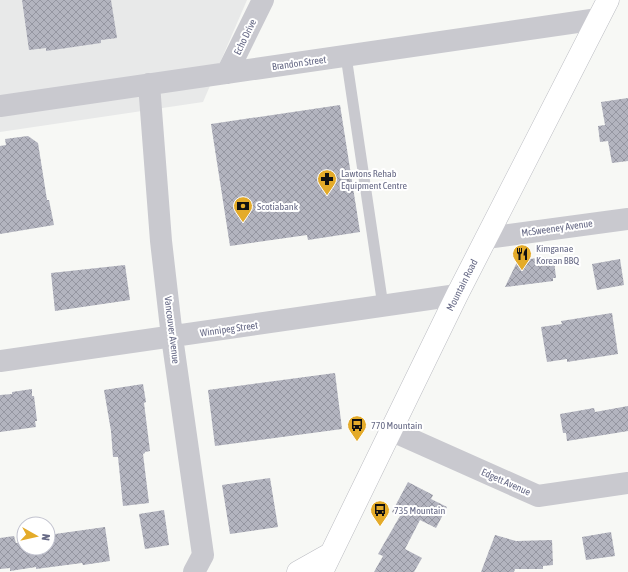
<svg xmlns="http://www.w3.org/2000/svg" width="628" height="572" viewBox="0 0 628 572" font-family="'Asap Condensed',sans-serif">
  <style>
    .built { fill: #e8e9e9 }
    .building { fill: url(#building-cross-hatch) }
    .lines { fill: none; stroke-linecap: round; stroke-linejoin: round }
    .primary-casing { stroke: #bbbcc2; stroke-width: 23 }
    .lane { stroke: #c9c9cf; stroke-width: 11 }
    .street { stroke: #c9c9cf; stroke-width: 22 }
    .primary { stroke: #fff; stroke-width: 22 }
    .labels { text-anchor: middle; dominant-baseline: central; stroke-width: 4; stroke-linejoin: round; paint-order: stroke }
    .street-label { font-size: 10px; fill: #676a86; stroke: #fff }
    .poi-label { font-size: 10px; fill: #676a86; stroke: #fff; text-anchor: start }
  </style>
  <defs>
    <pattern id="building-cross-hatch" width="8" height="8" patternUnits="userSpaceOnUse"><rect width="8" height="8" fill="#b3b4bf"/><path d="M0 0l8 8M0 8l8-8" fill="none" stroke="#9596a1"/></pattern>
  </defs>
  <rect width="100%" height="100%" fill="#f7f8f5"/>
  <path class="built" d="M0,0H247L203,102L0,132Z"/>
  <path class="building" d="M22,0H111L117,38L101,40V43L46,51V48L29,50Z
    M628,98V161L612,163L608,141L600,142L598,126L605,125L601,102Z
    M340,105L360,232L308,240L307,235L230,246L211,124Z
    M28,136L38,143L47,200H49L54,225L0,234V146L6,145L5,139Z
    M550,257V261L554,260L556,278H553V281L505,287L518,260Z
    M620,259L624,285L597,290L592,264Z
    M125,265L130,300L55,311L51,273Z
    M612,313L618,354L567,362V359L547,362L541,327L562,324L561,321Z
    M335,373L342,429L215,446L208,390Z
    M143,384L146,402L144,403L150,451L145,452V453L143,454L149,503L123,506L118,457H113L111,431L104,390Z
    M32,389V396H34L37,421H35L36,427L0,432V395L12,394V392Z
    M628,406V431L567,441L566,433H563L560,414L594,408L595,412Z
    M270,478L278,527L230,534L222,485Z
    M408,482L433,495L431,499L447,507L436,528L420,520L405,549L422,558L414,572H374L383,556L378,554L400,516L392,512Z
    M164,510L169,545L145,549L139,514Z
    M105,527L110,561L83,565L82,563L36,569V567L10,571V568L0,569V538L14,536L16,543L24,542V548H48V535Z
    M611,532L615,556L586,560L582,537Z
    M495,535L516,541L552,540L553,565L543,566V569H515L514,572H481Z"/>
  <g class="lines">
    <g class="primary-casing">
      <path id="primary" d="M298,572L330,554
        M322,572L457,295L608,0"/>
    </g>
    <path class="lane" d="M346,56L383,306"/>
    <path class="street" d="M227,73L263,0
      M149,84L161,241L172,337L203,555L194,572
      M0,106L598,19
      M486,238L628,219
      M0,361L457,295
      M390,430L538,496L628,483"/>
    <use href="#primary" class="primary"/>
  </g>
  <defs>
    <g id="pharmacy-pin" transform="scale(1)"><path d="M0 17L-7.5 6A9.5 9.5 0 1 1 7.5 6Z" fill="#e4ab29" stroke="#fff"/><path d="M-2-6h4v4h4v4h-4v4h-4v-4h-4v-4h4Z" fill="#111"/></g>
    <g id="bank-pin" transform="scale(1)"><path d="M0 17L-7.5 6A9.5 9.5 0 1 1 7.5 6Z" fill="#e4ab29" stroke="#fff"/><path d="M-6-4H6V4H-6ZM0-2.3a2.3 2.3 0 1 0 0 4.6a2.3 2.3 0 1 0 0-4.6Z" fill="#111"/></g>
    <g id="restaurant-pin" transform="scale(1)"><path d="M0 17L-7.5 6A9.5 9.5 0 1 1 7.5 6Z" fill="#e4ab29" stroke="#fff"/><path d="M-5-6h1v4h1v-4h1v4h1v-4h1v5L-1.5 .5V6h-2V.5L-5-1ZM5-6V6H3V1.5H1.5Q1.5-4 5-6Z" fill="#111"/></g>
    <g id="bus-pin" transform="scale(1)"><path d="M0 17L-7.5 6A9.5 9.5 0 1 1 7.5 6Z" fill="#e4ab29" stroke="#fff"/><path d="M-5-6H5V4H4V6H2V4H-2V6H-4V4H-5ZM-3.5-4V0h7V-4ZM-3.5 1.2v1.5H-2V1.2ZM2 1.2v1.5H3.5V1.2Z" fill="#111"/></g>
  </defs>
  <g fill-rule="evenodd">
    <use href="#pharmacy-pin" x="327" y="179"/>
    <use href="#bank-pin" x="243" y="206"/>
    <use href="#restaurant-pin" x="522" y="254"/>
    <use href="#bus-pin" x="357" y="425"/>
    <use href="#bus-pin" x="380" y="510"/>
  </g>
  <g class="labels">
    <g class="street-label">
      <text transform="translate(245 37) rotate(-64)">Echo Drive</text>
      <text transform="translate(299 63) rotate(-8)">Brandon Street</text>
      <text transform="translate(557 228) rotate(-8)">McSweeney Avenue</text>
      <text transform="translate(462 285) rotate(-63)">Mountain Road</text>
      <text transform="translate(229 329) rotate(-8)">Winnipeg Street</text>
      <text transform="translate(172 330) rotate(83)">Vancouver Avenue</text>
      <text transform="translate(506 482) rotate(24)">Edgett Avenue</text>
    </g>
    <g class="poi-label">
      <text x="341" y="173">Lawtons Rehab<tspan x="341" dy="12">Equipment Centre</tspan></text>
      <text x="257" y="206">Scotiabank</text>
      <text x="536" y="248">Kimganae<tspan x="536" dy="12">Korean BBQ</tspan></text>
      <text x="371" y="425">770 Mountain</text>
      <text x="394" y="510">735 Mountain</text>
    </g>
  </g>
  <g transform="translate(36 536) rotate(98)"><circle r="19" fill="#ffffff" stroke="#c2c3cf"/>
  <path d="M0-3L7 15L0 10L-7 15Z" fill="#e4ab29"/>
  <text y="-6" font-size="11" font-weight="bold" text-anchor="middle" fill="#676a86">N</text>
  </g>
</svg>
